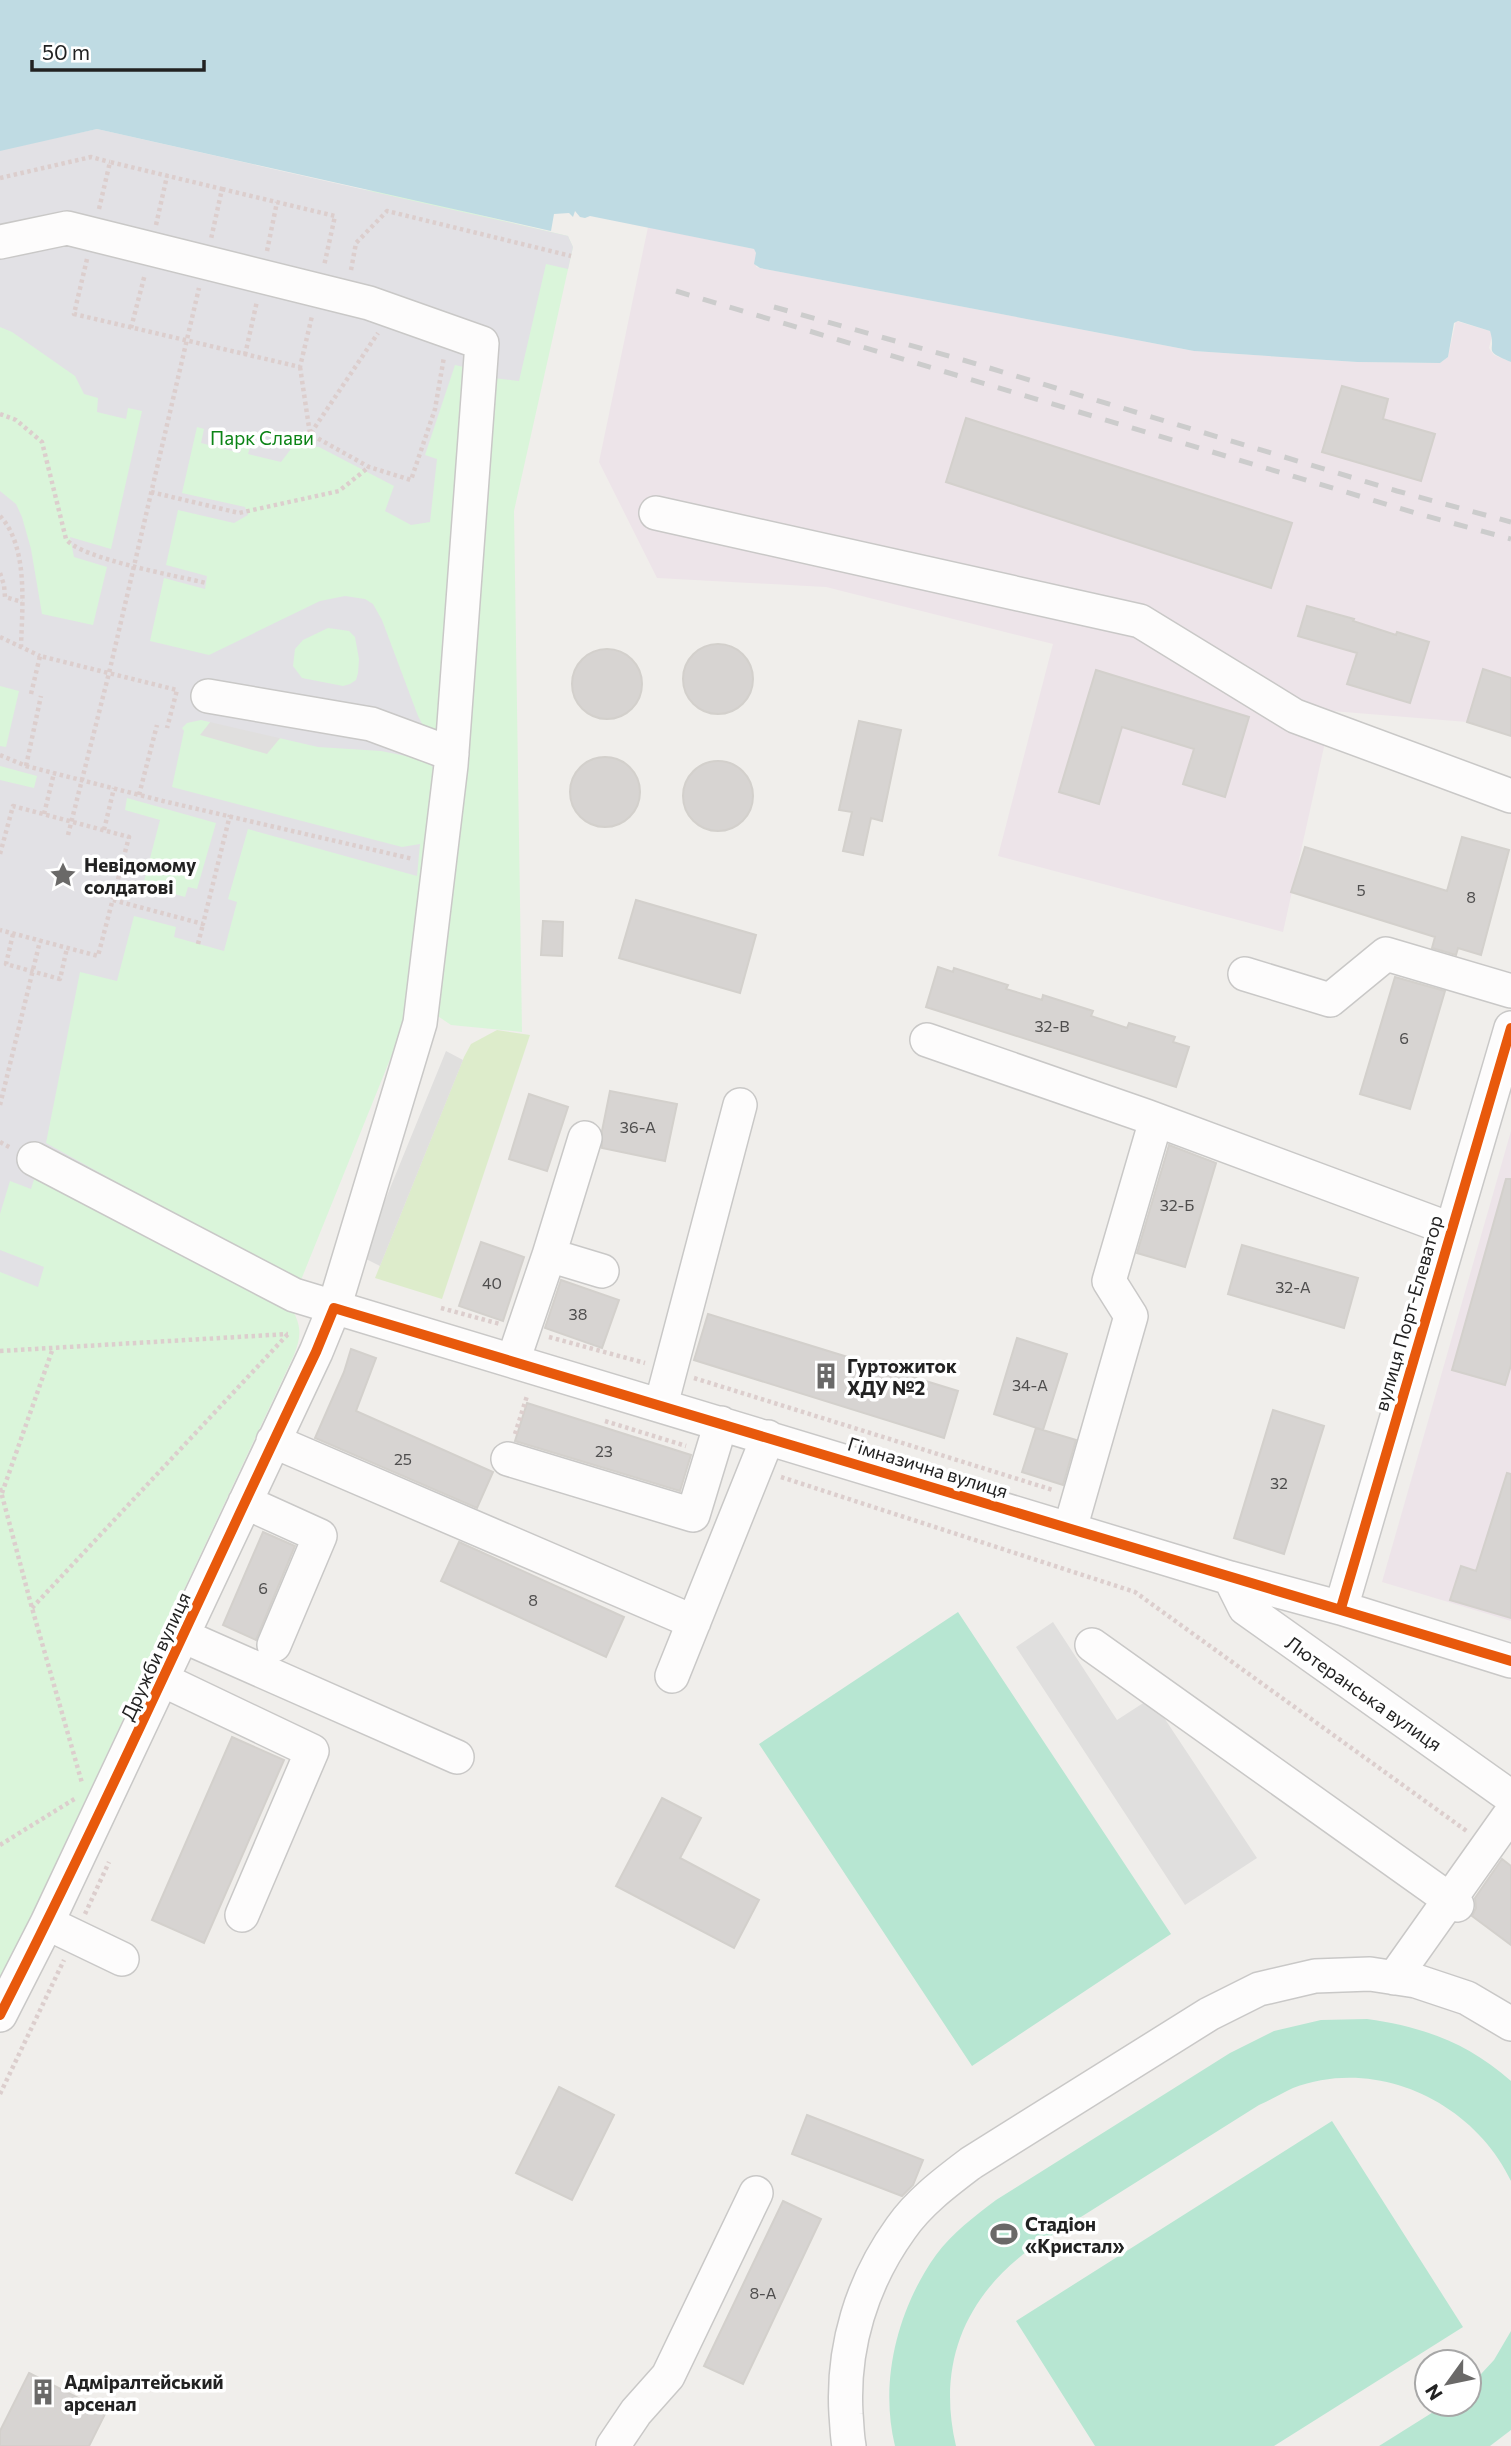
<svg xmlns="http://www.w3.org/2000/svg" width="1511" height="2446" viewBox="0 0 1511 2446" font-family="Commissioner,sans-serif">
  <style>
    .industrial { fill: #ede4e9 }
    .grass { fill: #ddeccb }
    .park { fill: #daf5da }
    .pitch { fill: #b7e6d2 }
    .parking { fill: #e0dfde }
    .plaza { fill: #e2e1e5; fill-rule: evenodd }
    .water { fill: #bfdbe3 }
    .building { fill: #d7d4d2; stroke: #d3d0cc; stroke-width: 2 }
    .lines { fill: none; stroke-linecap: round; stroke-linejoin: round }
    .minor-casing { stroke: #c9c8c7; stroke-width: 36 }
    .path { stroke: #dccecd; stroke-width: 4.5; stroke-dasharray: 3.5 3.5; stroke-linecap: butt }
    .minor { stroke: #fdfcfc; stroke-width: 33 }
    .rail { stroke: #ccc; stroke-width: 5; stroke-dasharray: 14 14; stroke-linecap: butt }
    .cycleway-casing { stroke: #fff; stroke-width: 15 }
    .cycleway { stroke: #e8590c; stroke-width: 10 }
    .labels { text-anchor: middle; dominant-baseline: central; stroke-width: 7; stroke-linejoin: round; paint-order: stroke }
    .number-label { font-size: 16px; fill: #4f4e4e }
    .park-label { font-size: 19px; fill: #0c8416; stroke: #fff }
    .poi-label { font-size: 19px; font-weight: bold; fill: #222; stroke: #fff; text-anchor: start }
    .street-label { font-size: 19px; fill: #222; stroke: #fff }
  </style>
  <rect width="100%" height="100%" fill="#f0eeeb"/>
  <path class="industrial" d="M648,227L754,249L756,253V267L760,268L1194,351L1357,362L1440,363L1448,357L1456,321L1490,331L1492,336L1489,348L1494,355L1511,362V736L1467,722L1332,711L1283,932L998,856L1053,644L826,587L657,578L599,462Z
    M1511,1131V1621L1382,1582Z"/>
  <path class="grass" d="M497,1030L530,1035L442,1299L375,1278L464,1057L471,1044Z"/>
  <path class="park" d="M0,151L384,192L568,236L573,247L514,511L522,1032L451,1025L414,1000L301,1280L292,1309C302,1327 301,1337 294,1355L0,1982Z"/>
  <path class="pitch" d="M958,1612L1171,1934L972,2066L759,1744Z
    M1367,2019C1424,2027 1468,2043 1511,2081V2181C1474,2103 1378,2056 1293,2088C1282,2093 1271,2100 1259,2105L1030,2249C964,2298 937,2365 956,2446H895C879,2381 898,2308 936,2255C952,2233 975,2216 996,2200L1230,2053L1274,2031L1321,2020Z
    M1332,2121L1463,2327L1274,2446H1095L1016,2321Z
    M1511,2331V2430L1490,2446H1379L1446,2404H1469V2387L1494,2360Z"/>
  <path class="parking" d="M211,721L281,737L267,754L200,735Z
    M446,1051L463,1060L380,1266L362,1257Z
    M1053,1622L1117,1720L1151,1698L1257,1858L1185,1905L1016,1647Z"/>
  <path class="plaza" d="M97,129L568,236L573,247L568,269L546,264L519,381L493,378L468,368L455,365L425,455L437,459L430,522L411,525L385,511L394,486L319,447L294,445L281,462L248,454L251,443L243,441L240,453L201,443L204,429L197,427L182,493L245,507L248,515L234,523L178,510L166,565L207,576L205,589L164,578L150,641L209,655L320,601L345,596L365,599L373,604L382,620L418,716L427,733L434,739L435,770L429,763L421,759L381,751L318,747L201,720L187,723L182,728L184,731L172,787L402,847L420,844L417,876L248,829L228,899L237,902L224,951L174,937L176,927L134,916L117,981L80,972L46,1143L288,1277L37,1170L31,1189L10,1181L0,1214V780L34,788L37,776L0,766V746L6,747L19,691L0,686V491L16,504L22,517L31,549L42,614L93,625L107,567L74,557L70,537L111,549L142,411L128,408L126,419L97,412L98,398L84,394L75,376L12,332L0,327V150ZM328,628L349,631L355,637L359,659L358,673L356,680L350,684L343,686L302,678L293,666L295,649L303,640ZM127,798L216,823L197,889L188,887L185,897L143,885L160,820L125,810Z
    M0,1250L44,1267L38,1287L0,1272Z"/>
  <path class="water" d="M0,0H1511V362C1481,349 1497,353 1490,331L1458,321L1454,323L1448,357L1440,363L1357,362L1194,351L760,268L754,264L756,253L754,249L590,216L585,218L580,217L575,211L573,217L569,213L554,214L551,231L97,129L0,151Z"/>
  <path class="building" d="M1342,386L1388,399L1383,419L1435,434L1421,481L1322,452Z
    M966,418L1292,523L1271,588L946,482Z
    M1307,606L1354,619L1353,621L1396,635L1397,632L1429,642L1410,703L1347,684L1357,653L1298,636Z
    M683 679a35 35 0 1 1 70 0a35 35 0 1 1-70 0Z
    M572 684a35 35 0 1 1 70 0a35 35 0 1 1-70 0Z
    M1483,669L1511,678V736L1467,722Z
    M1096,670L1249,717L1225,797L1183,784L1194,749L1122,727L1099,804L1059,792Z
    M859,721L901,730L882,821L871,818L863,855L843,851L852,812L839,810Z
    M570 792a35 35 0 1 1 70 0a35 35 0 1 1-70 0Z
    M683 796a35 35 0 1 1 70 0a35 35 0 1 1-70 0Z
    M1462,837L1509,850L1481,955L1458,948L1456,955L1432,948L1435,937L1291,892L1305,847L1447,891Z
    M636,900L756,935L740,993L619,958Z
    M543,921L563,922L562,956L541,955Z
    M938,967L953,972L954,968L1008,985L1006,989L1042,1000L1043,995L1093,1011L1091,1016L1127,1028L1129,1023L1175,1037L1173,1042L1189,1047L1176,1087L926,1007Z
    M1395,977L1445,991L1410,1109L1360,1094Z
    M610,1091L677,1104L665,1161L602,1148V1131Z
    M529,1094L568,1107L547,1171L509,1159Z
    M1169,1145L1216,1163L1185,1267L1137,1253Z
    M1506,1179H1511V1365L1505,1385L1452,1370Z
    M481,1242L524,1257L503,1321L459,1306Z
    M1242,1245L1358,1278L1344,1328L1228,1294Z
    M561,1280L619,1300L602,1348L545,1328Z
    M708,1314L958,1391L944,1438L694,1360Z
    M1017,1338L1067,1354L1043,1430L994,1414Z
    M351,1349L376,1358L356,1411L493,1472L477,1508L315,1438L344,1372Z
    M527,1403L691,1455L680,1491L515,1441Z
    M1273,1410L1324,1426L1284,1554L1234,1538Z
    M1036,1428L1076,1440L1063,1485L1022,1472Z
    M1507,1473L1511,1474V1618L1450,1600L1461,1566L1476,1571Z
    M263,1532L295,1546L256,1640L223,1625Z
    M459,1542L624,1617L606,1657L441,1581Z
    M232,1737L284,1760L204,1943L152,1920Z
    M662,1798L701,1818L680,1858L759,1900L734,1948L616,1886Z
    M1502,1859L1511,1866V1945L1472,1916L1476,1908L1475,1898Z
    M559,2087L614,2115L572,2200L516,2173Z
    M807,2115L923,2160L913,2185L902,2196L792,2154Z
    M783,2201L821,2219L743,2384L704,2366Z
    M29,2373L106,2412L89,2446H0V2431Z"/>
  <g class="lines">
    <g class="minor-casing">
      <path id="minor" d="M0,242L67,228L369,303L482,343L451,765L420,1023L334,1308L316,1352L47,1923L0,2015
        M656,513L1140,621L1295,716L1511,796
        M208,696L371,724L452,754
        M1245,974L1330,1000L1386,954L1511,991
        M927,1040L1146,1116L1450,1229
        M34,1159L294,1295L1230,1578L1341,1608L1511,1661
        M549,1255L585,1138
        M513,1361L549,1255L602,1271
        M661,1405L740,1105
        M273,1441L694,1622
        M508,1459L693,1515L721,1423
        M245,1502L320,1536L274,1645
        M1070,1529L1131,1316L1109,1281L1156,1120
        M1230,1578L1245,1608L1511,1797
        M1341,1608L1511,1028
        M183,1636L457,1757
        M1092,1645L1457,1905
        M672,1676L768,1437
        M163,1680L312,1751L242,1915
        M47,1923L122,1959
        M1394,1978L1511,1813
        M613,2446L636,2412L668,2376L756,2193
        M849,2446C847,2436 847,2425 846,2414C842,2347 862,2282 901,2228C919,2202 946,2182 971,2163L1209,2014L1259,1989L1315,1976L1370,1974L1416,1981L1467,1998L1511,2024"/>
    </g>
    <path class="path" d="M0,178L91,157L110,162
      M222,189L335,216L324,266
      M99,209L110,162L222,189L211,239
      M156,225L167,176
      M267,251L277,202
      M87,259L74,314L300,367L312,316
      M351,270L356,243L387,211L571,256
      M131,328L145,274
      M245,355L257,301
      M300,367L310,434L369,467L411,480L435,409L444,357
      M0,414L16,420L42,442L66,539C81,559 178,576 206,583
      M311,433L378,333
      M151,492L239,513L339,491L369,467
      M0,516C29,547 22,608 21,647
      M0,573L4,585L5,597L22,602
      M0,637L40,656
      M31,694L40,656L177,690L167,728
      M0,755L26,766L163,801L413,859
      M26,766L41,696
      M139,795L157,725
      M44,814L54,773
      M104,830L114,788
      M68,835L109,673L199,288
      M0,854L13,806L129,837L98,956L0,930
      M113,900L203,924L230,815
      M13,934L6,964L60,979L67,948
      M198,944L203,924
      M0,1105L40,941
      M0,1142L11,1148
      M441,1308L500,1324
      M549,1337L645,1363
      M0,1351L288,1334
      M694,1378L1053,1490
      M605,1421L686,1446
      M515,1434L527,1396
      M781,1477L1135,1592L1468,1832
      M0,1488L32,1608L82,1783
      M2,1493L53,1348
      M32,1608L288,1334
      M0,1845L76,1798
      M85,1914L109,1862
      M0,2094L64,1960"/>
    <use href="#minor" class="minor"/>
    <path class="rail" d="M676,291L1419,514L1511,539
      M774,307L963,360L1397,491L1511,522"/>
    <g class="cycleway-casing">
      <path id="cycleway" d="M1341,1608L1511,1028
        M0,2015C111,1797 210,1573 316,1352L334,1308L1511,1661"/>
    </g>
    <use href="#cycleway" class="cycleway"/>
  </g>
  <defs>
    <g id="sight-bare" transform="scale(2.1)"><path d="M0-6L1.8-2.2L6-1.7L2.9 1.2L3.7 5.4L0 3.3L-3.7 5.4L-2.9 1.2L-6-1.7L-1.8-2.2Z" fill="#6a6968" stroke="#fff" stroke-width="2.5" paint-order="stroke"/></g>
    <g id="building-bare" transform="scale(2.1)"><path d="M-4-6H4V6H1V3H-1V6H-4ZM-2.5-4.3h1.7v1.8h-1.7ZM.8-4.3h1.7v1.8H.8ZM-2.5-1h1.7V.8h-1.7ZM.8-1h1.7V.8H.8Z" fill="#6a6968" stroke="#fff" stroke-width="2.5" paint-order="stroke"/></g>
    <g id="stadium-bare" transform="scale(2.1)"><path d="M0-5a6.5 5 0 1 0 0 10a6.5 5 0 1 0 0-10ZM-3.5-1.8h7v3.6h-7Z" fill="#6a6968" stroke="#fff" stroke-width="2.5" paint-order="stroke"/></g>
  </defs>
  <g fill-rule="evenodd">
    <use href="#sight-bare" x="63" y="875"/>
    <use href="#building-bare" x="826" y="1376"/>
    <use href="#stadium-bare" x="1004" y="2234"/>
    <use href="#building-bare" x="43" y="2392"/>
  </g>
  <g class="labels">
    <g class="number-label">
      <text x="1361" y="889">5</text>
      <text x="1471" y="896">8</text>
      <text x="1052" y="1025">32-В</text>
      <text x="1404" y="1037">6</text>
      <text x="638" y="1126">36-А</text>
      <text x="1177" y="1204">32-Б</text>
      <text x="492" y="1282">40</text>
      <text x="1293" y="1286">32-А</text>
      <text x="578" y="1313">38</text>
      <text x="1030" y="1384">34-А</text>
      <text x="604" y="1450">23</text>
      <text x="403" y="1458">25</text>
      <text x="1279" y="1482">32</text>
      <text x="263" y="1587">6</text>
      <text x="533" y="1599">8</text>
      <text x="763" y="2292">8-А</text>
    </g>
    <g class="park-label">
      <text x="262" y="437">Парк Слави</text>
    </g>
    <g class="poi-label">
      <text x="84" y="864">Невідомому<tspan x="84" dy="22">солдатові</tspan></text>
      <text x="847" y="1365">Гуртожиток<tspan x="847" dy="22">ХДУ №2</tspan></text>
      <text x="1025" y="2223">Стадіон<tspan x="1025" dy="22">«Кристал»</tspan></text>
      <text x="64" y="2381">Адміралтейський<tspan x="64" dy="22">арсенал</tspan></text>
    </g>
    <g class="street-label">
      <text transform="translate(1408 1313) rotate(-74)">вулиця Порт-Елеватор</text>
      <text transform="translate(928 1467) rotate(17)">Гімназична вулиця</text>
      <text transform="translate(155 1656) rotate(-65)">Дружби вулиця</text>
      <text transform="translate(1364 1693) rotate(35)">Лютеранська вулиця</text>
    </g>
  </g>
  <g transform="translate(1448 2383) rotate(237)"><circle r="33" fill="#ffffff" stroke="#a7a7a7" stroke-width="2"/>
  <path d="M0-5L12 26L0 18L-12 26Z" fill="#6a6968"/>
  <text y="-10" font-size="19" font-weight="bold" text-anchor="middle" fill="#222222">N</text>
  </g>
  <path d="M32 60v10h172v-10" fill="none" stroke="#222222" stroke-width="3.5"/>
  <text x="42" y="60" font-size="21" fill="#222222" stroke="#ffffff" stroke-width="5" paint-order="stroke">50 m</text>
</svg>
